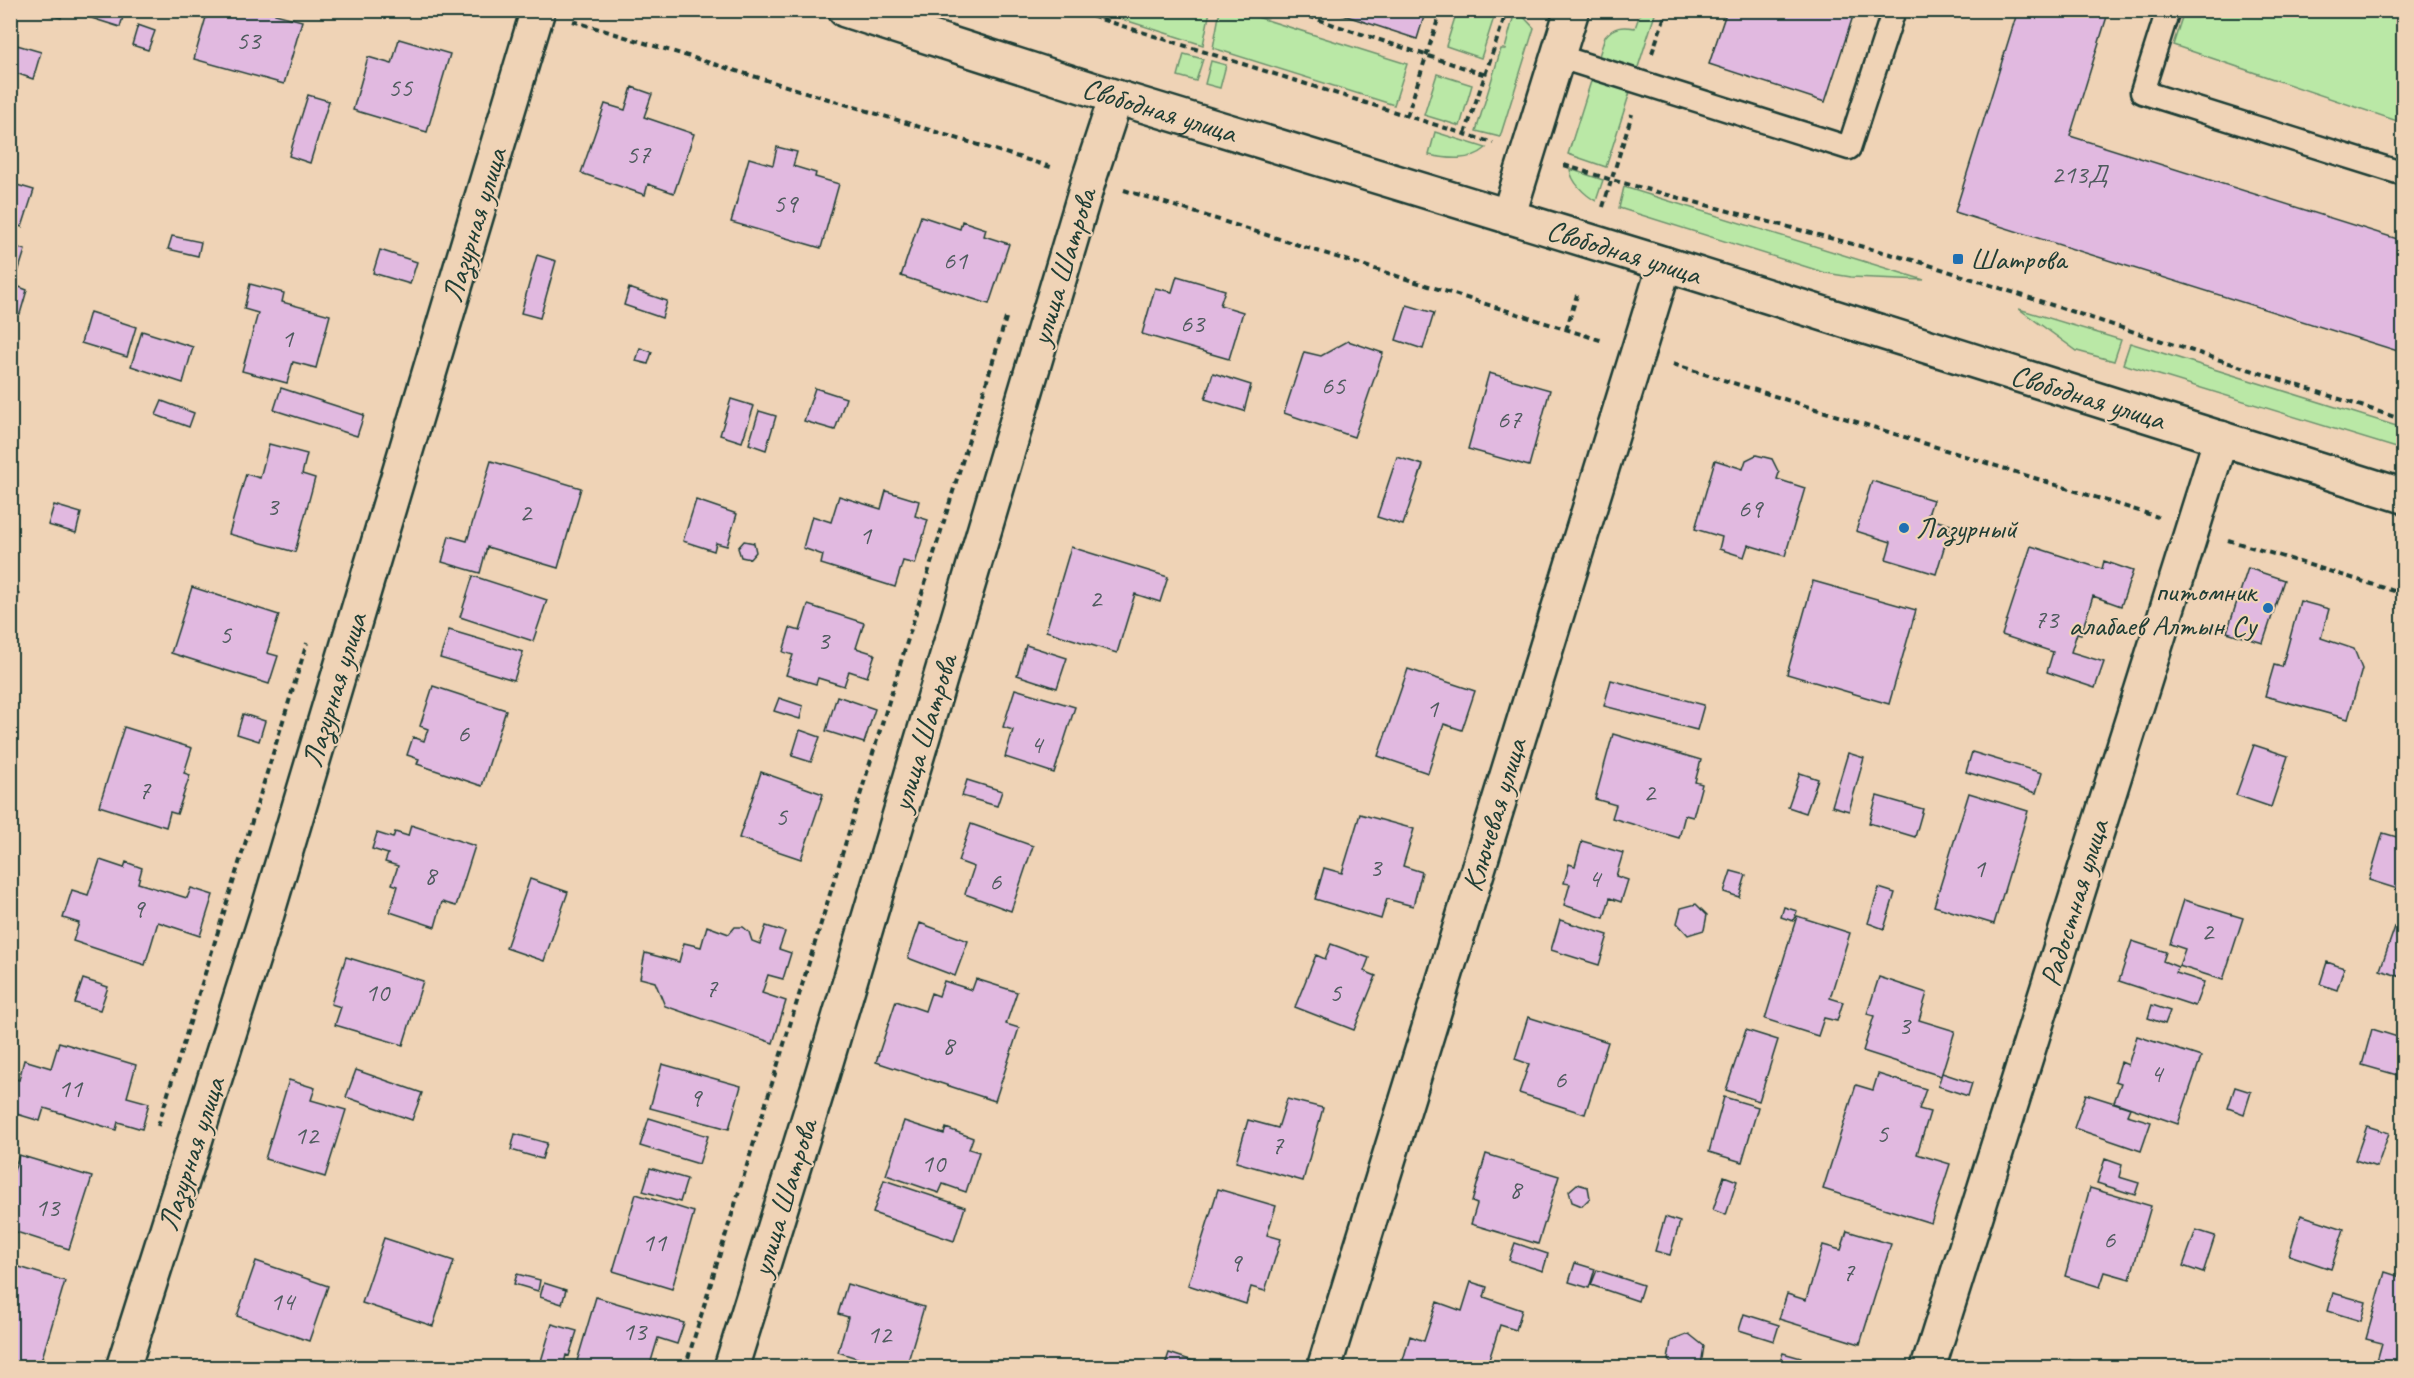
<svg xmlns="http://www.w3.org/2000/svg" width="2414" height="1378" viewBox="0 0 2414 1378" font-family="Caveat,sans-serif">
  <style>
    .green { fill: #bae8a6; stroke: #6c926d; stroke-width: 1.5 }
    .building { fill: #e1b9e0; stroke: #1f3d34; stroke-width: 1.5 }
    .lines { fill: none; stroke-linecap: round; stroke-linejoin: round }
    .service-casing { stroke: #1f3d34; stroke-width: 27 }
    .minor-casing { stroke: #1f3d34; stroke-width: 38 }
    .secondary-casing { stroke: #1f3d34; stroke-width: 38 }
    .path { stroke: #1f3d34; stroke-width: 4; stroke-dasharray: 6 4.5; stroke-linecap: butt }
    .service { stroke: #efd3b6; stroke-width: 22 }
    .minor { stroke: #efd3b6; stroke-width: 33 }
    .secondary { stroke: #efd3b6; stroke-width: 33 }
    .poi-dot { fill: #1f6fb2; stroke: #efd3b6; stroke-width: 2 }
    .labels { text-anchor: middle; dominant-baseline: central; stroke-width: 4.5; stroke-linejoin: round; paint-order: stroke }
    .number-label { font-size: 27px; fill: #505c5f }
    .street-label { font-size: 30px; fill: #1f3d34; stroke: #efd3b6 }
    .poi-label { font-size: 30px; fill: #1f3d34; stroke: #efd3b6; text-anchor: start }
  </style>
  <rect width="100%" height="100%" fill="#efd3b6"/>
  <filter id="ink" filterUnits="userSpaceOnUse"><feTurbulence type="fractalNoise" baseFrequency=".0167" numOctaves="2"/><feDisplacementMap in="SourceGraphic" scale="12" xChannelSelector="R" yChannelSelector="G"/><feConvolveMatrix kernelMatrix="1 2 1 2 8 2 1 2 1" color-interpolation-filters="sRGB"/></filter>
  <g filter="url(#ink)">
    <path class="green" d="M1107,10H1210V11L1203,45L1106,14Z
      M1220,10L1238,11L1407,64L1394,105L1213,48Z
      M1457,11H1496L1481,58L1446,46Z
      M1515,11H1518L1534,28L1500,137L1476,131L1501,49H1505Z
      M1641,11H1656L1606,167L1568,154L1605,37C1614,26 1622,26 1635,28Z
      M2184,11H2403V123L2173,45Z
      M1184,54L1203,59L1196,81L1178,76Z
      M1211,61L1226,65L1220,88L1205,84Z
      M1437,74L1472,85L1460,126L1424,115Z
      M1435,132L1486,148C1470,162 1448,159 1429,155Z
      M1570,169L1603,180L1596,201C1585,195 1571,182 1570,169Z
      M1624,187L1924,280L1851,277L1826,273L1619,208Z
      M2019,309L2121,340L2114,361L2077,351Z
      M2130,343L2403,428V450L2123,364Z"/>
    <path class="building" d="M35,10H63L61,18Z
      M66,10H125L120,27Z
      M208,10H276L275,14L302,21L284,84L194,59Z
      M1328,10H1426L1417,39Z
      M1727,10H1855L1825,102L1709,64Z
      M2018,10H2109L2070,136L2404,241V353L1955,212Z
      M138,25L155,31L148,50L132,45Z
      M399,39L450,54L427,132L353,110L368,57L392,64Z
      M17,45L41,52L33,79L10,71Z
      M632,87L652,94L644,117L694,134L674,193L648,184L645,195L581,173L605,104L625,110Z
      M308,95L329,101L310,163L289,156Z
      M777,147L797,152L793,166L816,173L815,177L839,184L821,248L731,222L749,158L773,165Z
      M10,183L34,190L22,227L10,223Z
      M921,216L960,229L962,221L986,229L984,236L1009,244L989,304L901,276Z
      M172,236L201,242L198,256L168,249Z
      M10,245L25,250L14,285L27,290L20,314L10,310Z
      M380,250L417,262L410,284L373,273Z
      M537,255L556,261L540,318L521,313Z
      M1177,276L1225,290L1220,305L1243,312L1229,359L1142,334L1155,288L1172,292Z
      M250,284L284,293L282,302L330,315L316,368L293,362L287,383L242,371L258,313L244,309Z
      M629,288L667,301L662,318L624,305Z
      M1407,305L1434,313L1423,349L1396,340Z
      M90,312L136,327L127,357L81,343Z
      M142,331L193,347L183,383L131,366Z
      M1348,341L1383,353L1354,437L1284,413L1304,352L1321,356Z
      M640,348L652,352L648,364L636,361Z
      M1213,373L1251,385L1244,411L1205,399Z
      M1489,373L1550,390L1529,466L1468,449Z
      M281,388L364,415L357,436L274,410Z
      M815,388L846,398L835,430L804,421Z
      M731,399L754,406L742,442L720,435Z
      M162,401L194,413L189,427L156,415Z
      M759,411L776,416L766,450L749,444Z
      M269,444L307,454L302,474L315,478L295,552L229,534L246,474L260,478Z
      M1756,455L1772,459L1779,473L1777,479L1805,488L1785,556L1748,545L1744,557L1719,549L1722,537L1695,529L1715,460L1743,469L1746,460Z
      M1397,457L1423,465L1403,525L1377,517Z
      M491,461L581,488L558,568L487,547L480,573L442,562L449,536L467,541Z
      M1872,481L1933,500L1927,518L1951,525L1936,574L1886,559L1891,542L1856,531Z
      M886,491L919,501L915,516L928,520L915,564L903,561L895,587L821,564L823,555L803,548L812,516L831,522L839,496L881,509Z
      M696,500L737,514L727,546L716,543L714,551L683,541Z
      M54,505L81,513L76,533L48,525Z
      M744,541L754,543L756,552L750,559L741,557L738,548Z
      M2031,546L2102,569L2104,561L2133,571L2121,606L2093,596L2081,634L2077,633L2071,652L2104,662L2095,688L2047,672L2053,652L2002,635Z
      M1071,547L1168,577L1160,602L1135,594L1117,653L1046,631Z
      M2248,568L2284,580L2263,643L2227,632Z
      M473,576L547,600L533,641L460,617Z
      M1813,581L1916,610L1889,704L1787,674Z
      M192,587L279,615L267,653L278,656L269,684L171,653Z
      M10,591L19,594L14,611L10,610Z
      M2300,601L2329,609L2321,638L2354,649L2362,669L2348,719L2265,696L2274,665L2282,667Z
      M808,605L864,623L856,648L875,654L867,677L849,671L844,686L818,678L816,684L786,675L793,655L783,652L790,628L800,631Z
      M449,630L523,652L514,680L440,658Z
      M1026,645L1067,658L1057,688L1017,675Z
      M1408,669L1475,691L1462,730L1444,724L1428,773L1378,756Z
      M1611,680L1704,705L1697,730L1604,706Z
      M433,686L506,710L482,786L417,764L419,759L407,755L413,737L424,741L428,729L420,726Z
      M1015,689L1075,707L1054,773L1005,757L1013,730L1003,727Z
      M837,696L875,709L864,743L826,731Z
      M779,698L803,706L800,719L774,711Z
      M243,714L265,721L259,741L237,734Z
      M124,727L192,748L184,773L190,775L177,814L170,812L166,827L99,806Z
      M800,730L820,737L811,762L792,756Z
      M1613,734L1701,760L1695,782L1702,784L1693,817L1685,815L1679,838L1612,818L1616,805L1595,799Z
      M2254,745L2288,756L2271,807L2236,795Z
      M1972,752L2042,773L2036,793L1966,772Z
      M1848,753L1864,758L1849,811L1832,806Z
      M761,772L823,794L801,859L739,838Z
      M1800,773L1818,779L1806,813L1788,807Z
      M967,780L1002,791L997,806L962,796Z
      M1969,793L2028,811L1994,924L1934,906Z
      M1877,796L1923,809L1915,837L1869,823Z
      M1360,814L1414,829L1403,866L1422,872L1413,906L1387,899L1381,919L1315,899L1324,868L1342,873Z
      M971,824L1033,846L1011,911L965,894L974,867L958,861Z
      M411,825L475,846L456,906L442,902L435,927L390,912L398,886L392,884L398,866L385,862L388,854L372,849L377,833L393,838L395,832L408,836Z
      M2383,833L2404,839V891L2369,880Z
      M1582,841L1623,853L1616,876L1628,880L1621,902L1610,898L1604,918L1564,905L1570,884L1564,883L1569,864L1575,866Z
      M100,860L124,868L126,862L142,868L138,883L187,898L191,888L213,895L200,936L158,922L145,965L73,941L79,923L63,918L72,890L88,895Z
      M1731,871L1746,875L1739,897L1724,892Z
      M530,879L568,892L544,961L506,948Z
      M1879,888L1895,893L1884,929L1868,923Z
      M2184,900L2243,918L2223,980L2179,966L2185,949L2170,944Z
      M1696,904L1707,915L1704,930L1688,935L1677,923L1681,908Z
      M1784,907L1797,911L1793,921L1781,917Z
      M1797,916L1850,933L1830,998L1843,1002L1837,1021L1824,1018L1818,1036L1765,1019Z
      M1560,920L1608,935L1599,965L1551,950Z
      M920,923L968,941L955,976L908,958Z
      M2396,924L2404,926V978L2380,970Z
      M707,926L729,934L735,927H743L749,932L752,941L760,944L766,926L785,932L779,949L791,953L783,979L768,975L762,993L786,1001L773,1043L665,1006L655,982L640,978L645,953L679,962L684,943L701,947Z
      M2132,941L2166,952L2163,961L2178,967L2176,973L2204,982L2195,1006L2119,981Z
      M1331,944L1369,958L1364,971L1376,976L1354,1030L1295,1007L1316,955L1325,959Z
      M346,957L423,981L403,1045L335,1025L341,1007L331,1004Z
      M2327,962L2344,968L2337,990L2320,984Z
      M1879,977L1927,993L1919,1020L1955,1031L1941,1076L1863,1051L1874,1016L1867,1014Z
      M83,979L108,987L100,1010L75,1003Z
      M976,979L1017,992L1006,1024L1019,1028L995,1101L876,1062L896,1001L925,1011L931,993L939,996L944,981L972,990Z
      M2152,1005L2170,1011L2165,1024L2148,1018Z
      M1528,1017L1608,1042L1585,1114L1519,1093L1529,1064L1515,1059Z
      M2372,1029L2404,1039V1077L2362,1065Z
      M1746,1030L1778,1040L1759,1101L1726,1090Z
      M2137,1036L2201,1057L2178,1124L2114,1102L2121,1083L2115,1081L2121,1062L2128,1065Z
      M59,1042L136,1065L127,1097L149,1103L142,1129L118,1122L116,1130L44,1108L40,1121L10,1112V1077L19,1080L24,1060L51,1068Z
      M662,1064L741,1086L729,1129L650,1108Z
      M356,1070L422,1093L412,1120L346,1097Z
      M1942,1073L1972,1083L1968,1096L1938,1086Z
      M1878,1074L1926,1089L1919,1109L1930,1112L1917,1154L1950,1164L1931,1223L1823,1189L1856,1085L1873,1090Z
      M289,1080L315,1088L311,1100L346,1110L325,1177L265,1159Z
      M2235,1087L2251,1092L2244,1114L2228,1108Z
      M2086,1094L2130,1108L2127,1115L2151,1122L2141,1151L2074,1128Z
      M1724,1097L1758,1107L1742,1162L1709,1152Z
      M1287,1099L1323,1108L1303,1181L1236,1162L1248,1120L1278,1128Z
      M649,1118L708,1136L699,1164L640,1146Z
      M904,1121L944,1134L946,1128L973,1138L969,1149L979,1152L966,1192L943,1184L939,1193L886,1175Z
      M2367,1126L2389,1133L2377,1167L2355,1160Z
      M515,1134L547,1143L542,1159L511,1150Z
      M1486,1154L1559,1176L1538,1244L1471,1224L1477,1204L1472,1202Z
      M19,1155L92,1177L69,1249L10,1230V1183Z
      M2105,1159L2122,1165L2119,1177L2139,1183L2135,1195L2097,1183Z
      M650,1168L687,1179L680,1202L643,1191Z
      M1724,1176L1737,1181L1726,1215L1713,1210Z
      M884,1180L965,1207L954,1241L873,1213Z
      M1577,1184L1588,1187L1590,1198L1582,1206L1572,1202L1569,1191Z
      M2090,1188L2151,1206L2130,1279L2105,1272L2100,1287L2065,1276Z
      M1218,1189L1276,1206L1267,1235L1281,1239L1265,1291L1251,1287L1246,1304L1188,1285Z
      M636,1194L694,1212L672,1289L613,1271Z
      M2301,1215L2344,1229L2331,1269L2289,1255Z
      M1665,1217L1680,1222L1670,1255L1655,1251Z
      M2196,1230L2215,1236L2203,1273L2183,1266Z
      M1847,1231L1891,1244L1860,1344L1779,1319L1787,1294L1806,1300L1823,1245L1841,1250Z
      M384,1238L454,1261L433,1326L362,1303Z
      M1515,1243L1548,1254L1543,1271L1509,1260Z
      M256,1261L328,1286L309,1341L237,1316Z
      M1575,1263L1595,1269L1589,1288L1569,1282Z
      M16,1266L65,1281L39,1368H10V1280H12Z
      M1597,1270L1643,1285L1638,1301L1591,1285Z
      M2385,1272L2404,1278V1368H2375L2382,1343L2366,1339Z
      M517,1274L540,1280L538,1291L514,1284Z
      M1471,1282L1487,1287L1484,1297L1522,1310L1516,1330L1500,1325L1488,1363L1474,1359L1472,1368L1401,1367L1410,1336L1424,1341L1437,1302L1462,1311Z
      M544,1283L566,1290L562,1304L540,1297Z
      M847,1284L924,1307L906,1368H888L838,1352L848,1317L838,1314Z
      M2333,1293L2366,1302L2361,1321L2328,1311Z
      M596,1297L684,1323L677,1344L658,1338L649,1368H575Z
      M1744,1314L1779,1325L1774,1341L1739,1330Z
      M552,1324L577,1331L569,1356L566,1355L563,1368H539Z
      M1689,1334L1704,1346L1701,1365L1695,1368H1677L1668,1360L1671,1341Z
      M1169,1353L1214,1368H1164Z
      M1783,1353L1801,1358L1798,1368H1778Z
      M2069,1360L2095,1368H2067Z"/>
    <g class="lines">
      <g class="service-casing">
        <path id="service" d="M2168,10L2142,92L2404,174
          M1557,56L1849,148L1894,10"/>
      </g>
      <g class="minor-casing">
        <path id="minor" d="M1508,217L1572,10
          M123,1368L267,914L538,10
          M731,1368L820,1082L1089,179L1116,97
          M1324,1368L1665,264
          M1928,1368L2221,438"/>
      </g>
      <g class="secondary-casing">
        <g id="secondary">
          <path id="s1" d="M845,10L1116,97L1665,264L2404,496"/>
        </g>
      </g>
      <path class="path" d="M1072,10L1493,143
        M1289,10L1486,75
        M1099,19L1102,10
        M573,21L1054,168
        M1652,53L1667,10
        M1407,116L1441,10
        M1465,134L1507,10
        M1564,165L1612,180L1920,262L2404,420
        M1124,190L1603,341
        M1603,207L1632,114
        M1566,330L1577,295
        M1673,364L2158,517
        M2228,540L2404,594
        M158,1126L307,643
        M685,1368L1007,315"/>
      <use href="#service" class="service"/>
      <use href="#minor" class="minor"/>
      <use href="#secondary" class="secondary"/>
    </g>
  </g>
  <g class="poi-dot">
    <rect x="1952" y="253" width="12" height="12" rx="3"/>
    <circle cx="1904" cy="528" r="6"/>
    <circle cx="2268" cy="608" r="6"/>
  </g>
  <g class="labels">
    <g class="number-label">
      <text x="248" y="40">53</text>
      <text x="400" y="87">55</text>
      <text x="638" y="154">57</text>
      <text x="2079" y="174">213Д</text>
      <text x="785" y="203">59</text>
      <text x="955" y="260">61</text>
      <text x="1192" y="323">63</text>
      <text x="287" y="338">1</text>
      <text x="1333" y="385">65</text>
      <text x="1509" y="419">67</text>
      <text x="272" y="506">3</text>
      <text x="1750" y="508">69</text>
      <text x="525" y="512">2</text>
      <text x="865" y="535">1</text>
      <text x="1095" y="598">2</text>
      <text x="2046" y="619">73</text>
      <text x="225" y="634">5</text>
      <text x="823" y="640">3</text>
      <text x="1432" y="708">1</text>
      <text x="463" y="733">6</text>
      <text x="1036" y="744">4</text>
      <text x="144" y="790">7</text>
      <text x="1649" y="792">2</text>
      <text x="781" y="816">5</text>
      <text x="1375" y="867">3</text>
      <text x="1979" y="868">1</text>
      <text x="430" y="875">8</text>
      <text x="1594" y="878">4</text>
      <text x="995" y="881">6</text>
      <text x="138" y="908">9</text>
      <text x="2207" y="931">2</text>
      <text x="711" y="988">7</text>
      <text x="377" y="992">10</text>
      <text x="1335" y="992">5</text>
      <text x="1904" y="1025">3</text>
      <text x="948" y="1045">8</text>
      <text x="2156" y="1073">4</text>
      <text x="1560" y="1079">6</text>
      <text x="70" y="1088">11</text>
      <text x="695" y="1097">9</text>
      <text x="1882" y="1133">5</text>
      <text x="306" y="1135">12</text>
      <text x="1277" y="1145">7</text>
      <text x="933" y="1163">10</text>
      <text x="1515" y="1189">8</text>
      <text x="47" y="1207">13</text>
      <text x="2109" y="1239">6</text>
      <text x="654" y="1242">11</text>
      <text x="1235" y="1262">9</text>
      <text x="1848" y="1272">7</text>
      <text x="282" y="1301">14</text>
      <text x="634" y="1331">13</text>
      <text x="879" y="1334">12</text>
    </g>
    <g class="street-label">
      <text stroke="none"><textPath href="#s1" startOffset="330">Свободная улица</textPath></text>
      <text transform="translate(474 225) rotate(-73)">Лазурная улица</text>
      <text transform="translate(1624 252) rotate(17)">Свободная улица</text>
      <text transform="translate(1063 267) rotate(-73)">улица Шатрова</text>
      <text transform="translate(2088 397) rotate(17)">Свободная улица</text>
      <text transform="translate(334 690) rotate(-73)">Лазурная улица</text>
      <text transform="translate(924 733) rotate(-73)">улица Шатрова</text>
      <text transform="translate(1494 815) rotate(-73)">Ключевая улица</text>
      <text transform="translate(2074 903) rotate(-73)">Радостная улица</text>
      <text transform="translate(191 1154) rotate(-72)">Лазурная улица</text>
      <text transform="translate(784 1198) rotate(-73)">улица Шатрова</text>
    </g>
    <g class="poi-label">
      <text x="1970" y="259">Шатрова</text>
      <text x="1916" y="528">Лазурный</text>
      <text x="2256" y="591" text-anchor="end">питомник<tspan x="2256" dy="34">алабаев Алтын Су</tspan></text>
    </g>
  </g>
  <rect width="2414" height="1378" fill="none" stroke="#efd3b6" stroke-width="36"/>
  <rect x="18" y="18" width="2378" height="1342" fill="none" stroke="#1f3d34" stroke-width="2" filter="url(#ink)"/>
</svg>
